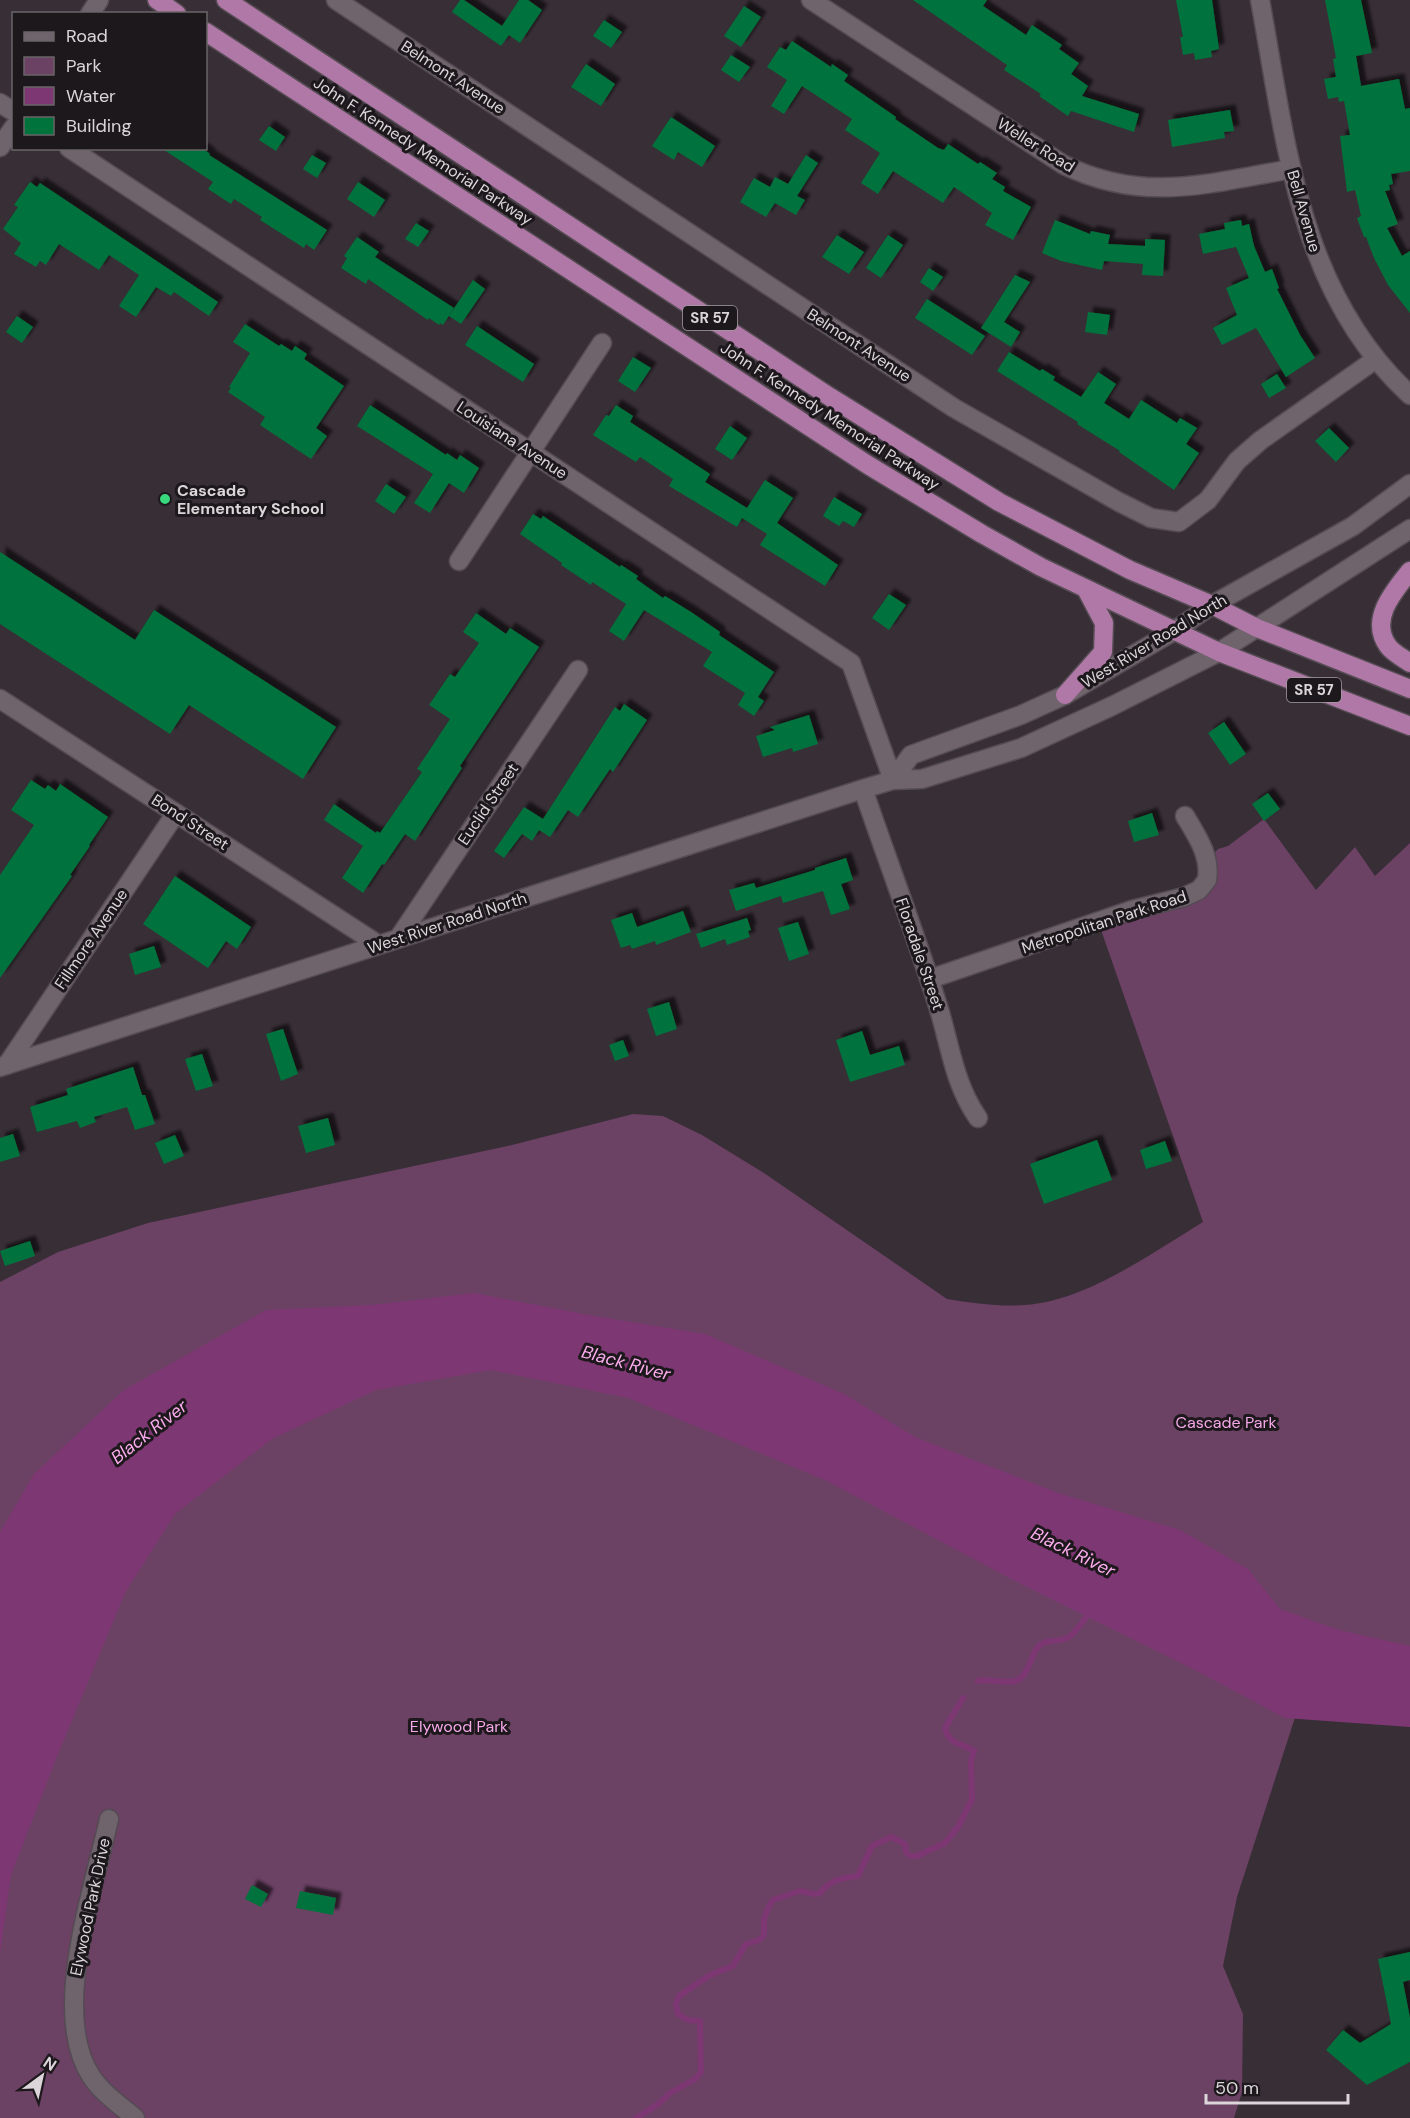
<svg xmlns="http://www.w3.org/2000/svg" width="1410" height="2118" viewBox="0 0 1410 2118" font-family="'DM Sans',sans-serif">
	<defs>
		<filter id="shadow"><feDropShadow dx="5.5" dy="-5.5" stdDeviation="1.5" flood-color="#0009"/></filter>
	</defs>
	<rect width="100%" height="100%" fill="#382e36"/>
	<path fill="#6b4164" d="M1264,819L1316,890L1355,847L1375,876L1410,843V1685L1312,1665L1237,1897L1223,1966L1243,2014L1242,2092L1234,2118H0V1282L58,1252L148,1223L512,1145L633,1114L663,1116L702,1135L764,1173L947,1299C973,1303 999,1307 1025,1305C1086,1301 1152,1253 1203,1222L1101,930L1189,905C1222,888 1209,883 1214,853L1218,849L1228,846Z"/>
	<path fill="#7d3873" d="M474,1293L594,1316L705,1334L844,1394L915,1437L1058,1493L1180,1530L1248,1569L1280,1609L1339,1630L1410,1646V1727L1285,1718L1195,1670L1017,1582L827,1481L628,1398L491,1370L376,1390L272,1439L175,1514L125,1593L58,1754L11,1875L0,1954V1532L34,1474L124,1390L266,1310L372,1305Z"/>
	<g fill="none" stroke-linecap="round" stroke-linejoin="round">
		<path stroke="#7d3873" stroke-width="6" d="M978,1681C990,1678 1003,1684 1015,1681C1029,1677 1030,1656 1038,1647C1046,1638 1059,1643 1069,1637C1077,1631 1084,1619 1090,1612
			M636,2118L657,2105L670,2093L695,2079L701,2072L700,2021L688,2020L678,2014L676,2004L679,1996L710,1975L733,1966L746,1944L759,1940L764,1935V1919L769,1906L773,1900L800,1891L814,1894L820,1893C830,1880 842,1878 858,1876L872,1846L891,1837L905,1844L906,1852L910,1856H917L945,1843L958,1827L972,1799L971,1761L974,1751C963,1743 949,1745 945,1728L963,1698"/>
	</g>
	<path fill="#00723c" filter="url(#shadow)" d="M460,0H464L502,26L519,0H528L542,10L520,43L509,35L501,46L452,12Z
		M913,0H987L983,6L1026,35L1032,25L1062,45L1059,49L1079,63L1071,74L1088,86L1082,96L1139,114L1134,132L1071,111L1068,116L1039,96L1041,94L1004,70L1007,65Z
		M1176,0H1212L1219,49L1211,51L1212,57L1195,60L1194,53L1183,55L1180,37H1183Z
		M1325,0H1361L1372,53L1356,56L1361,86L1399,79L1405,109L1410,108V171L1391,174L1393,184L1389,185L1390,190L1385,191L1398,224L1387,228L1402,256L1410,251V313L1388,285L1374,258L1366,237H1364L1357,218L1361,216L1355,190L1347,192L1340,136L1350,135L1344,101L1339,102L1338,97L1328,99L1324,79L1336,77L1333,59L1336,58Z
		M744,6L761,17L741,47L724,36Z
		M604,20L622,32L611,48L593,36Z
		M792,41L831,67L832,64L848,75L844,81L896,117L895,119L938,148L944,150L948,144L978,164L980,162L997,173L992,179L1005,187L1003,191L1031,207L1013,240L985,225L992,213L954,187L943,203L893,171L878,194L861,183L880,153L845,130L852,119L802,86L784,114L771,106L787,80L767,67L780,47L786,50Z
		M731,55L750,67L739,82L721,70Z
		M586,64L615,84L601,106L571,87Z
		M1230,110L1234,131L1224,132L1225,138L1172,147L1168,120Z
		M671,117L715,146L702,167L678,152L674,160L652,146Z
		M269,126L285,137L276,151L259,140Z
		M161,148H202L210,154L209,155L327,230L314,250L306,244L304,248L260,220L262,217L234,199L231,204L208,189L213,182Z
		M312,155L326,163L317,178L303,169Z
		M806,155L818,163L797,196L805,200L796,215L775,203L766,217L740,202L754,178L770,187L775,177L788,184Z
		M30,182L37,187L40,183L218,302L209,316L174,292L171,296L156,287L136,317L119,306L139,275L109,255L99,270L59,244L46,265L40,261L36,267L14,254L21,243L3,229L18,207L14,205Z
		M358,182L385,200L374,217L347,199Z
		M1055,220L1090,234L1091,231L1110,235L1108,244L1145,246V239L1165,240L1163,276L1142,275L1143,264L1104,261L1102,270L1061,261L1042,253Z
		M1241,220L1242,226L1249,224L1254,246L1265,272L1272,269L1279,288L1277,289L1300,335L1315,358L1286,377L1256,328L1222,345L1213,328L1237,315L1226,288L1249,278L1236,247L1203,254L1199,234L1225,229L1224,223Z
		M416,223L429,231L418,247L405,239Z
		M837,235L864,252L849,274L822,257Z
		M888,235L903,245L881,278L866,268Z
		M357,237L379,252L375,257L454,308L443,325L440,323L439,325L429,318L428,320L368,279L366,284L341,268L347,258L344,256Z
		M929,268L943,277L933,291L920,282Z
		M1015,275L1030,282L1004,322L1020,332L1011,347L981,328Z
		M473,280L485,289L461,324L449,316Z
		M927,299L985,336L972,355L915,318Z
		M1088,312L1110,315L1107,335L1085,332Z
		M17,316L33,327L22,343L6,332Z
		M245,324L279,346L281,344L292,351L295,346L307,354L304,359L344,386L316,428L327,436L311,459L260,425L265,417L228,392L231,388L229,387L250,353L233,342Z
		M477,326L534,364L523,382L465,345Z
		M1009,352L1040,371L1042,369L1055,377L1053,380L1081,397L1098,372L1116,384L1104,403L1129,419L1141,400L1177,423L1180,418L1197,428L1186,444L1199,453L1174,490L1119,452L1120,451L1077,424L1078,422L997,371Z
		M633,357L651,368L635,392L618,381Z
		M1277,374L1286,388L1269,398L1261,384Z
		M370,405L446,455L447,453L457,460L460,455L479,468L464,493L449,483L430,513L414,503L433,474L357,426Z
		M616,405L633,416L630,422L710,474L705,482L747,508L765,480L793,498L777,523L838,565L825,586L760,545L767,534L742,518L737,527L669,486L673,479L640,457L636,462L593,435L606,415L609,416Z
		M730,426L747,438L732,460L715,449Z
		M1329,428L1349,448L1336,462L1315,441Z
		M386,484L406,497L394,514L375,501Z
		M834,497L862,514L854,527L843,521L839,526L823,516Z
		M533,514L541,519L543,516L620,567L621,565L638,576L636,579L663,598L665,596L691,612L720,632L719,635L774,672L758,697L764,701L754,716L738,705L745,693L703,666L712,652L644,610L624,641L609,631L626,604L592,582L591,585L561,565L562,563L520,534Z
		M0,552L135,640L154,610L336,727L303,779L189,705L170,734L0,624Z
		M889,594L906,605L889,630L872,618Z
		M476,613L506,634L510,628L539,647L460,766L462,768L415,841L405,834L384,865L382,864L363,893L342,878L363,846L324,820L334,804L376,833L377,831L380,833L422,772L417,769L450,719L429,705L450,674L455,677L479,643L463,632Z
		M624,704L647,720L613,772L610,769L578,817L568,810L550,837L539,830L532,841L522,834L504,858L494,851L524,807L543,819L615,707L620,711Z
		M809,715L818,744L793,752L792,748L763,757L756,736L775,730L770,727Z
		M1224,722L1246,754L1230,765L1208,733Z
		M31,780L45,789L48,785L56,791L60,784L108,817L89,845L90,846L70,875L72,876L0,978V875L34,825L11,810Z
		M1268,793L1280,809L1264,821L1252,804Z
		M1152,813L1159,835L1134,842L1128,821Z
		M846,858L853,880L841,884L850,909L831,915L823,891L783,903L781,896L736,911L729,890L754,883L756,888L815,870V868Z
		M175,876L251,927L237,949L226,941L208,968L143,924Z
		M683,911L691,932L656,945L655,941L632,949L630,945L621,948L611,920L632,913L637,927Z
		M747,918L751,930L748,931L750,937L727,945L725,939L701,948L696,934Z
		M798,922L809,954L789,961L778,928Z
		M154,946L161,967L135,975L129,954Z
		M669,1002L677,1029L656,1036L647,1009Z
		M283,1029L298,1074L281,1081L266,1034Z
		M862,1031L870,1055L899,1046L905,1065L850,1082L836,1040Z
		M623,1040L629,1056L615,1061L609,1045Z
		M202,1054L213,1086L196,1091L185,1059Z
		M133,1067L142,1095H145L155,1124L135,1130L127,1107L94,1117L96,1122L80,1128L77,1121L37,1132L30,1107L68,1095L66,1089Z
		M328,1118L335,1145L306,1153L298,1126Z
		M13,1134L20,1156L0,1162V1138Z
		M175,1135L184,1156L164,1164L155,1143Z
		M1097,1140L1112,1180L1044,1204L1030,1164Z
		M1165,1141L1172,1161L1146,1169L1140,1150Z
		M30,1241L35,1256L5,1266L0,1251Z
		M252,1885L268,1894L261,1907L245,1899Z
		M300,1891L336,1898L333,1915L296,1908Z
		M1410,1952V1980L1403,1982L1410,2018V2062L1367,2085L1326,2050L1343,2030L1360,2043L1391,2024L1378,1959Z"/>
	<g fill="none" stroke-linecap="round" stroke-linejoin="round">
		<g stroke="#544b53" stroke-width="21">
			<path id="minor" d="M336,0L954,408L1119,502L1151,518L1179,522L1208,500L1237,461L1261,440L1376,359
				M811,0L1064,165C1145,204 1208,183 1292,169
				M1260,0C1286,141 1298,292 1410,395
				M90,14L99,0
				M0,103L14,112
				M0,147L14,127
				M69,148L851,663L893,780
				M459,561L602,343
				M0,699L379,945
				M893,780L911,755L1021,715L1065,695L1174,631L1212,605L1353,526L1410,484
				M863,789C888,862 915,933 938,1006C950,1044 954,1084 978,1118
				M398,939L578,670
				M930,979L1132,910L1184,897L1199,890L1207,880C1211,856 1197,836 1185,816
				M7,1065L176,813
				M0,1067L863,789L893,780L922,779L1021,748L1112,706L1219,652L1410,529
				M109,1819C94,1888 50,2013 91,2076C102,2093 120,2105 135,2118"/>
		</g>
		<g stroke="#544b53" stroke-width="21">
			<path id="highway" d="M157,0L177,14
				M226,0L830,397L999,502L1130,570L1212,605L1257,628L1410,689
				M206,32L868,465L982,534L1041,567L1219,652L1410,726
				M1410,571C1393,592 1369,620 1388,646C1393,653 1403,658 1410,663
				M1065,695L1103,652L1104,623L1086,589"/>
		</g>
		<use href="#minor" stroke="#6f636c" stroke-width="18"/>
		<use href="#highway" stroke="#b078a6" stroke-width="18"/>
	</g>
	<circle fill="#39d87f" stroke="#1c181b" stroke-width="2" cx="165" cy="499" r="6"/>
	<g text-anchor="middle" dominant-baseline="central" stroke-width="6" stroke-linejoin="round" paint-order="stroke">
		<g fill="#1c181b" stroke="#a29ca1" stroke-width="1.5">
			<rect x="683" y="306" width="54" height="24" rx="4.5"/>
			<rect x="1287" y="678" width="54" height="24" rx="4.5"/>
		</g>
		<g font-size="15" font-weight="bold" fill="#dcd5da">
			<text x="710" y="318">SR 57</text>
			<text x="1314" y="690">SR 57</text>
		</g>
		<g font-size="16" fill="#dcd5da" stroke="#1c181b">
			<text transform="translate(453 77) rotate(33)">Belmont Avenue</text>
			<text transform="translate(1036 145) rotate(32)">Weller Road</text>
			<text transform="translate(423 151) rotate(33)">John F. Kennedy Memorial Parkway</text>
			<text transform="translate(1304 211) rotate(74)">Bell Avenue</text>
			<text transform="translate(859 345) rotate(33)">Belmont Avenue</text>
			<text transform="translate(830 416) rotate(33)">John F. Kennedy Memorial Parkway</text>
			<text transform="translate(512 440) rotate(33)">Louisiana Avenue</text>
			<text transform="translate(1154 641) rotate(-31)">West River Road North</text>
			<text transform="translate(488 804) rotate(-56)">Euclid Street</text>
			<text transform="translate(190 822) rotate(33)">Bond Street</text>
			<text transform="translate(1104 922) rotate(-18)">Metropolitan Park Road</text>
			<text transform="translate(447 923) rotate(-18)">West River Road North</text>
			<text transform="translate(91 939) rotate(-56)">Fillmore Avenue</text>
			<text transform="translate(920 954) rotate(71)">Floradale Street</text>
			<text transform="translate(90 1907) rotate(-78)">Elywood Park Drive</text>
		</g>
		<g font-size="16" font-weight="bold" fill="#dcd5da" stroke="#1c181b" text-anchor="start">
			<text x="177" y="490">Cascade<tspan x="177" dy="18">Elementary School</tspan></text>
		</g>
		<g font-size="16" fill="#f6a8e9" stroke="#1c181b">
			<text x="1226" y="1422">Cascade Park</text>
			<text x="459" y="1726">Elywood Park</text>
		</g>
		<g font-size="18" font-style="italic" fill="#fbaced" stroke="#1c181b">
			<text transform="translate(626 1363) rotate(15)">Black River</text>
			<text transform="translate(149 1432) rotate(-38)">Black River</text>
			<text transform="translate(1073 1552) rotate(26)">Black River</text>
		</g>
	</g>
	<rect x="12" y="12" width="195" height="138" fill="#1c181b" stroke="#696467" stroke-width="1.5"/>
	<rect x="24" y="32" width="30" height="9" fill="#6f636c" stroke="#696467" stroke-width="1.5"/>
	<text x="66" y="42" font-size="18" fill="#dcd5da">Road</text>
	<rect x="24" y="57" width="30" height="18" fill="#6b4164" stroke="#696467" stroke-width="1.5"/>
	<text x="66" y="72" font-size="18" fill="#dcd5da">Park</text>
	<rect x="24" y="87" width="30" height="18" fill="#7d3873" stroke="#696467" stroke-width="1.5"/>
	<text x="66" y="102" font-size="18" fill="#dcd5da">Water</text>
	<rect x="24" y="117" width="30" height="18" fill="#00723c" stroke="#696467" stroke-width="1.5"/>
	<text x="66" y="132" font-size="18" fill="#dcd5da">Building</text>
	<g transform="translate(42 2076) rotate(33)" stroke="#1c181b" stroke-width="4.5" paint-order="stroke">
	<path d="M0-4.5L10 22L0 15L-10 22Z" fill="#dcd5da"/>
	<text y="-9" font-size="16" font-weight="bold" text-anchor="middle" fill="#dcd5da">N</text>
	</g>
	<path d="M1206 2094v9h142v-9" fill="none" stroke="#dcd5da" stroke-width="3"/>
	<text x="1215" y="2094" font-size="18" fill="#dcd5da" stroke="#1c181b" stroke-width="4.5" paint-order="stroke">50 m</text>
</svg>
